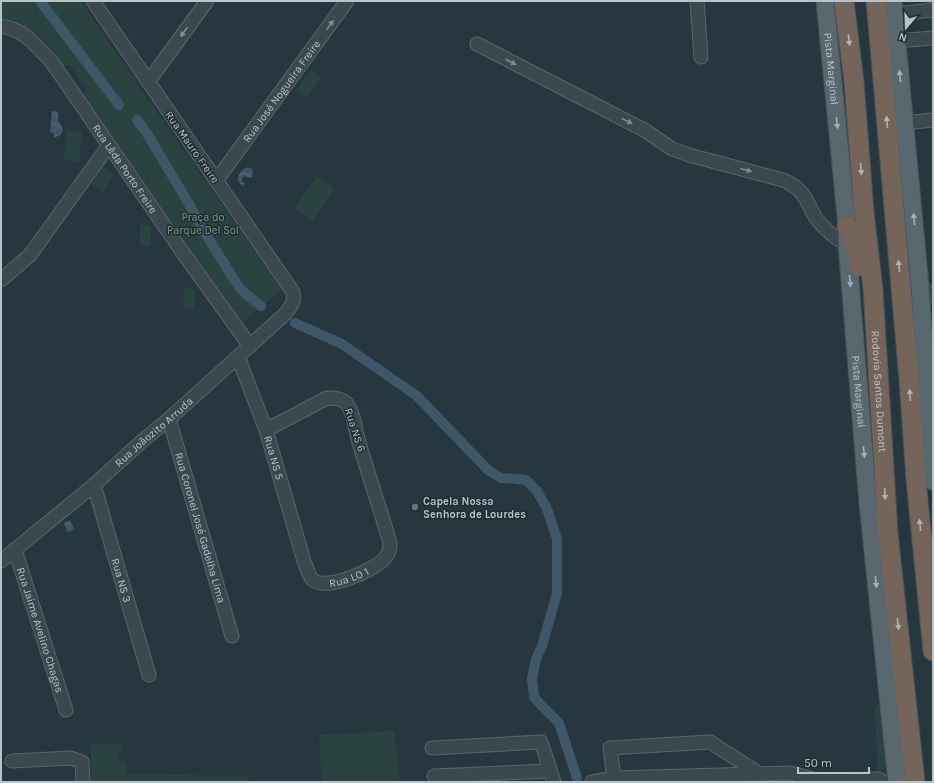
<svg xmlns="http://www.w3.org/2000/svg" width="934" height="783" viewBox="0 0 934 783" font-family="Karla,sans-serif">
	<defs>
		<pattern id="water-waves" width="16" height="10" patternUnits="userSpaceOnUse"><rect width="16" height="10" fill="#3e5867"/><path d="M0 5q4-4 8 0t8 0" fill="none" stroke="#586e7b"/></pattern>
	</defs>
	<rect width="100%" height="100%" fill="#273740"/>
	<path fill="#2a4340" d="M1,1H81L148,99L282,290L242,323L179,235L83,97L86,89L71,66H63C58,59 54,52 49,45C37,30 18,25 1,20Z
		M311,69L322,77L307,98L296,90Z
		M67,130L82,132L79,162L64,160Z
		M103,167L114,174L103,192L91,185Z
		M317,176L335,189L312,221L294,208Z
		M140,225H151V246L140,245Z
		M184,287L195,288L194,309L183,308Z
		M875,706H884L890,762L882,770L878,771L877,761Z
		M394,731L400,782H322L319,735Z
		M123,743L117,761L126,764V774L248,776L249,782H91V745Z"/>
	<path fill="url(#water-waves)" d="M52,111L58,112V120L63,129C62,135 59,137 54,137V133L50,132Z
		M248,167L252,169L253,173L252,177L248,178L245,176L242,178V181L244,183V186C233,182 239,170 248,167Z
		M70,520L74,529L69,532L67,531L64,523Z"/>
	<g fill="none" stroke-linecap="round" stroke-linejoin="round">
		<path stroke="#3e5867" stroke-width="10" d="M40,1L119,105
			M137,120L148,135L189,204L202,228L233,278L240,288L248,296L261,306
			M295,323L342,344L417,396L488,470L501,478L517,479L526,480L537,491L547,509L557,539V593L542,646L536,659L532,679L534,697L541,705L559,723L577,778"/>
		<g stroke="#59666d" stroke-width="15">
			<g id="minor">
				<path d="M697,1L701,57"/>
				<path d="M895,14L933,10"/>
				<path id="s1" d="M1,26C25,30 35,45 51,61L183,253L250,346"/>
				<path d="M897,41L933,38"/>
				<path d="M477,44L646,131L672,149L689,155L783,180C806,190 804,199 816,218C819,223 831,234 836,238C839,240 843,242 847,244"/>
				<path d="M148,82L207,1"/>
				<path d="M905,123L933,120"/>
				<path id="s2" d="M216,181L347,1"/>
				<path d="M1,280L30,255L109,145"/>
				<path d="M920,286L933,297"/>
				<path id="s3" d="M238,357L266,430L304,561C307,567 308,576 313,580C327,591 373,571 384,559C389,554 390,550 390,543C380,508 368,474 358,439C355,428 354,413 347,404C342,398 334,398 327,398L266,430"/>
				<path id="s4" d="M169,419L232,636"/>
				<path id="s5" d="M94,485L149,675"/>
				<path id="s6" d="M15,550L66,710"/>
				<path id="s7" d="M1,561L94,485L141,442L169,419L285,314C291,306 295,303 293,292L93,1"/>
				<path d="M432,748L541,742L554,782"/>
				<path d="M12,761L71,758L82,762L83,782"/>
				<path d="M434,776L550,771"/>
				<path d="M614,778L610,748L710,742L760,774"/>
				<path d="M592,782L614,778L791,773L816,780L879,779L883,782"/>
			</g>
		</g>
		<g stroke="#48545c" stroke-width="19">
			<g id="major">
				<path id="s8" d="M825,1L847,226V244L868,503L897,782"/>
				<path d="M893,1L920,286L929,429L933,481"/>
			</g>
		</g>
		<g stroke="#46535a" stroke-width="21">
			<g id="highway">
				<path id="s9" d="M844,1L854,82L864,212L873,289L888,533L915,782"/>
				<path d="M876,1L909,380L916,480L933,651"/>
				<path d="M847,226L855,245L860,266"/>
			</g>
		</g>
		<use href="#minor" stroke="#3b4850" stroke-width="13"/>
		<use href="#major" stroke="#59676f" stroke-width="17"/>
		<use href="#highway" stroke="#756459" stroke-width="19"/>
	</g>
	<defs><path id="oneway-solid" d="M-6-.8H1V-3.2L6.5 0L1 3.2V.8H-6Z"/></defs>
	<g fill="#808c93">
		<use href="#oneway-solid" transform="translate(330 25) rotate(-54)"/>
		<use href="#oneway-solid" transform="translate(184 32) rotate(126)"/>
		<use href="#oneway-solid" transform="translate(511 62) rotate(27)"/>
		<use href="#oneway-solid" transform="translate(627 121) rotate(27)"/>
		<use href="#oneway-solid" transform="translate(746 170) rotate(15)"/>
	</g>
	<g fill="#aeb5b9">
		<use href="#oneway-solid" transform="translate(849 40) rotate(83)"/>
		<use href="#oneway-solid" transform="translate(887 122) rotate(-95)"/>
		<use href="#oneway-solid" transform="translate(861 169) rotate(86)"/>
		<use href="#oneway-solid" transform="translate(899 266) rotate(-95)"/>
		<use href="#oneway-solid" transform="translate(910 395) rotate(-94)"/>
		<use href="#oneway-solid" transform="translate(885 494) rotate(87)"/>
		<use href="#oneway-solid" transform="translate(920 525) rotate(-96)"/>
		<use href="#oneway-solid" transform="translate(898 624) rotate(83)"/>
	</g>
	<g fill="#a5b1b8">
		<use href="#oneway-solid" transform="translate(900 76) rotate(-95)"/>
		<use href="#oneway-solid" transform="translate(837 123) rotate(84)"/>
		<use href="#oneway-solid" transform="translate(914 219) rotate(-95)"/>
		<use href="#oneway-solid" transform="translate(850 281) rotate(85)"/>
		<use href="#oneway-solid" transform="translate(864 452) rotate(85)"/>
		<use href="#oneway-solid" transform="translate(876 582) rotate(84)"/>
	</g>
	<circle fill="#6b7280" stroke="#202d35" stroke-width="1.5" cx="415" cy="507" r="4"/>
	<g text-anchor="middle" dominant-baseline="central" stroke-width="3" stroke-linejoin="round" paint-order="stroke">
		<g font-size="11" fill="#b8c3ca" stroke="#202d35">
			<text stroke="none"><textPath href="#s8" startOffset="68">Pista Marginal</textPath></text>
			<text stroke="none"><textPath href="#s2" startOffset="111">Rua José Nogueira Freire</textPath></text>
			<text transform="translate(192 147) rotate(55)">Rua Mauro Freire</text>
			<text stroke="none"><textPath href="#s1" startOffset="193">Rua Lêda Porto Freire</textPath></text>
			<text stroke="none"><textPath href="#s8" startOffset="392">Pista Marginal</textPath></text>
			<text stroke="none"><textPath href="#s9" startOffset="392">Rodovia Santos Dumont</textPath></text>
			<text transform="translate(355 430) rotate(72)">Rua NS 6</text>
			<text stroke="none"><textPath href="#s7" startOffset="200">Rua Joãozito Arruda</textPath></text>
			<text stroke="none"><textPath href="#s3" startOffset="107">Rua NS 5</textPath></text>
			<text stroke="none"><textPath href="#s4" startOffset="113">Rua Coronel José Gadelha Lima</textPath></text>
			<text stroke="none"><textPath href="#s3" startOffset="273">Rua LO 1</textPath></text>
			<text stroke="none"><textPath href="#s5" startOffset="99">Rua NS 3</textPath></text>
			<text stroke="none"><textPath href="#s6" startOffset="84">Rua Jaime Avelino Chagas</textPath></text>
		</g>
		<g font-size="11" fill="#779e79" stroke="#202d35">
			<text x="203" y="217">Praça do<tspan x="203" dy="13">Parque Del Sol</tspan></text>
		</g>
		<g font-size="11" font-weight="bold" fill="#b8c3ca" stroke="#202d35" text-anchor="start">
			<text x="423" y="501">Capela Nossa<tspan x="423" dy="13">Senhora de Lourdes</tspan></text>
		</g>
	</g>
	<rect width="934" height="783" fill="none" stroke="#b8c3ca" stroke-width="4"/>
	<g transform="translate(906 28) rotate(199)" stroke="#202d35" stroke-width="3" paint-order="stroke">
	<path d="M0-3L7 15L0 10L-7 15Z" fill="#b8c3ca"/>
	<text y="-6" font-size="11" font-weight="bold" text-anchor="middle" fill="#b8c3ca">N</text>
	</g>
	<path d="M798 767v6h71v-6" fill="none" stroke="#b8c3ca" stroke-width="2"/>
	<text x="804" y="767" font-size="12" fill="#b8c3ca" stroke="#202d35" stroke-width="3" paint-order="stroke">50 m</text>
</svg>
